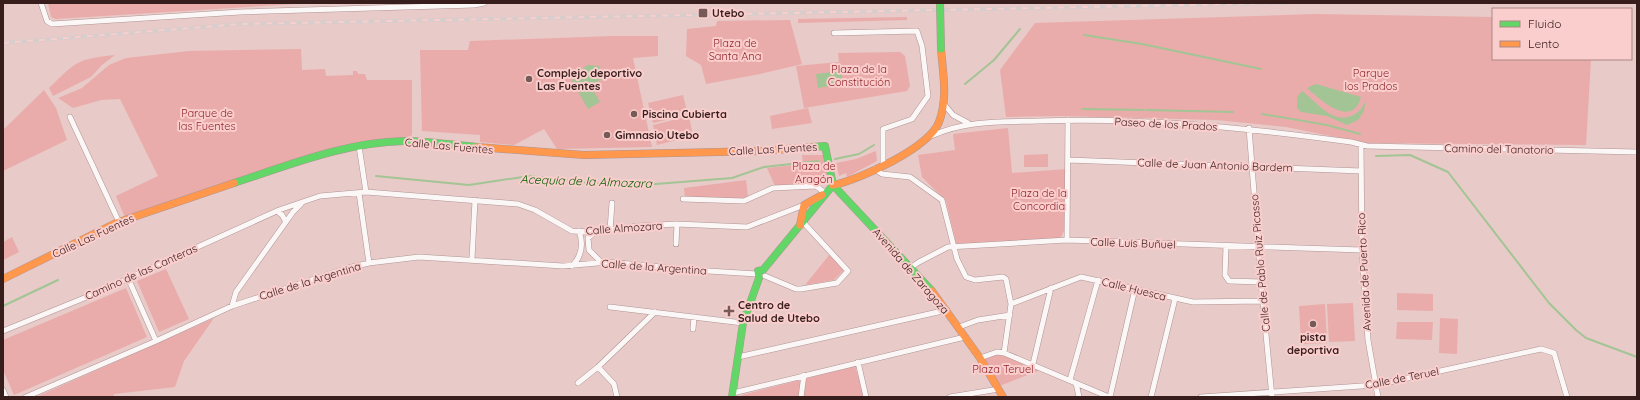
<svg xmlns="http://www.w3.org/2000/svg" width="1640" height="400" viewBox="0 0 1640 400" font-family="Quicksand,sans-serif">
	<rect width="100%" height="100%" fill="#e8cac8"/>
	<path fill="#e9acaa" d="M48,3H312L55,19L51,17Z
		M1315,14L1493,17V59H1591L1586,145L1365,143L1286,127L1216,120L1061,116L1006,117L1000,70L1035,23Z
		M907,17V20L798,23V19Z
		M790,20L802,64L760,74L706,84L701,65L686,56L687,29L716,26L717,21Z
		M612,36H658V56L633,58L652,147L557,149L544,129L514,145L480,142V135L422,131L420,50H468L470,41Z
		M301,49L302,70L325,69L326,76L353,75V71H357L358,74H365L367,80H412V135L405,141L353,147L126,220L116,196L158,176L120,99L101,100L73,108L58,98L82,88L109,65L126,58L189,51Z
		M900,52L905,56L910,86L907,91L804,108L796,66L839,62L838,53Z
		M115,55L102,65L91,77L53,96L49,88C76,62 76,59 115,55Z
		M44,90L56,108L67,140L3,171V130Z
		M683,95L688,115L653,123L648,103Z
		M808,108L812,123L772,129L770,116Z
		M689,116L693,136L657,145L653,125Z
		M1008,128L1012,173L1067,169L1066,227L1061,237L1058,238L959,245L956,243L946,201L922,177L918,155L955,150L953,134Z
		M876,151L877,161L847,177L846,173L839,176L836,163L856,159Z
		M1048,154V167H1024V155Z
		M802,155H823L827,176L824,183L775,186L767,168L803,164Z
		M746,180L748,197L743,199L685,198L684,188Z
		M12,237L19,252L3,260V242Z
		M830,254L845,269L834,280L805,285Z
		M166,269L189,319L159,332L137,281Z
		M126,288L147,337L14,395L3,370V340Z
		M1397,293L1433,294V311L1397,310Z
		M1353,303L1355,341L1329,342L1327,304Z
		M1325,304L1327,343L1301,344L1299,306Z
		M214,318L184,361L175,387L114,394V397H36Z
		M1440,318L1458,319L1457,354L1439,353Z
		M1397,322H1433L1432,340L1396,339Z
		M997,352L1043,369L997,387L980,358Z
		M855,366L864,396L742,397V395Z"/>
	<path fill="#a3c494" d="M588,65L599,66L603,75L602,79L591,86L600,102L588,109L572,81L577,72Z
		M840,71L843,80L842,84L818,88L816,74Z
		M1316,84L1361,97C1352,130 1320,99 1307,88Z
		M1302,91C1316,101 1333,126 1353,115C1360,112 1364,106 1366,99L1364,111L1358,120L1347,125L1327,116L1301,112L1297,108V97Z"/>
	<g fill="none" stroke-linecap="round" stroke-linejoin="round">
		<path stroke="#a3c494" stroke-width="2" d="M1084,35L1142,44L1261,69
			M965,84L994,60L1020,29
			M1082,109L1144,110
			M1147,110L1233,112
			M1262,114L1327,125L1360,134
			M1376,156L1410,155L1448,172L1549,303L1576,330L1586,338L1637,357
			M835,159L859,154L874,145
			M376,176L469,185L529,176L588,183L643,185L732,178L764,167L818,161
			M3,306L58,280"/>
		<g stroke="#ae9594" stroke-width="6">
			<path id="street" d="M41,3L47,21L52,24L240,12L474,5L484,3
				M834,33L917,31L922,46L928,96L912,119L883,129V165
				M943,103L953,115L968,123
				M70,117L119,222
				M1249,128L1261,282L1272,397
				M931,136C966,120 1001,122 1038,121C1143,117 1248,128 1351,142L1367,146L1637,152
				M359,146L366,192
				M1361,146L1362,250L1368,340L1378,397
				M1068,160L1361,171
				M875,169L882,174L910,177L942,200L957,259L966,277L975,280L1003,277L1006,279L1011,304L1004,353
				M359,193L369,263
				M683,199L744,201L773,188L816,186L825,193
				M277,211L282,215L286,222
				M610,230L612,203
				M595,232L588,238L589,250L600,261
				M1067,240L1068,120
				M676,244L677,224
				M1226,247L1225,275L1229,281L1261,282
				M472,259L475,200
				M572,266C582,256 584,245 579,231
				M910,268L919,262L948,247L1067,240L1362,250
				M765,276L796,289H801L837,283L848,271L803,222
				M128,278L156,341
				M1011,304L1081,277L1193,302L1262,301
				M232,306L236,292L293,212L301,204
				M610,307L743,323
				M959,327L978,320L1010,315
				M693,329L694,317
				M3,331L94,294L279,210L320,196L366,192L518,204L535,210L572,231L591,232L639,226L677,224L747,227L804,205
				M738,357L947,310
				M980,358L997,352L1004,353L1109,397
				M858,362L866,397
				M1033,364L1051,288
				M598,367L614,384L617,397
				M1070,380L1098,280
				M578,383L598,367L655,312
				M1076,383L1079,397
				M3,390L6,397
				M733,393L965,337
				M26,397L156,341L232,306L348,268L369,263L419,257L563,266L609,262L692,270L757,274
				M801,397L804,375
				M950,397L999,389
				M1110,397L1135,289
				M1151,397L1175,299
				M1201,397L1376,385L1541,349L1554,353L1567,397"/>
		</g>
		<g stroke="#ae9594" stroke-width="8">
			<path id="fast" d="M812,147L825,146L833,185L932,291
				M234,183C289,165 346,142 404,141C428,141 454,145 477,147
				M759,278L758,271L763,270L833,185
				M732,397L743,323L759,278"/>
		</g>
		<g stroke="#ae9594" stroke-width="8">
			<path id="slow" d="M477,147L584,155L763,151L812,147
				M833,185C859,180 929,148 939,122C948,99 943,73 941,49
				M800,225L804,205L822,195
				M3,279L116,223L234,183
				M932,291L980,358L1003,397"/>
		</g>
		<use href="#street" stroke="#fcf7f7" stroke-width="5"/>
		<use href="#fast" stroke="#63d668" stroke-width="7"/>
		<use href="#slow" stroke="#ff974d" stroke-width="7"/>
		<g stroke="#d6cdcc" stroke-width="3.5">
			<path id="rail" d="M3,43L241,24L1286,3"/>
		</g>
		<use href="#rail" stroke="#facecc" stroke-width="2" stroke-dasharray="6" stroke-linecap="butt"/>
		<g stroke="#ae9594" stroke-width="8" stroke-linecap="butt">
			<path id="fast-bridge" d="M940,3L941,49"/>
		</g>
		<use href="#fast-bridge" stroke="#63d668" stroke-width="7"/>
	</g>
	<g fill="#755a58" stroke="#facecc" stroke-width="1.5">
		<rect x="698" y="8" width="10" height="10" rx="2"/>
		<circle cx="529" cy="79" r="4"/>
		<circle cx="634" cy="114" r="4"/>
		<circle cx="607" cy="135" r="4"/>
		<path d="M727 305h4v4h4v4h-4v4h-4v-4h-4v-4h4z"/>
		<circle cx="1313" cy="324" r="4"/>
	</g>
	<g text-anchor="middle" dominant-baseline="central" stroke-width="4" stroke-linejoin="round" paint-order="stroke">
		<g font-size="11" font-weight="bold" fill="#371d1c" stroke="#facecc" text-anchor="start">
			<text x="712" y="13">Utebo</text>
			<text x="537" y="73">Complejo deportivo<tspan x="537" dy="13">Las Fuentes</tspan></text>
			<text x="642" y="114">Piscina Cubierta</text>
			<text x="615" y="135">Gimnasio Utebo</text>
			<text x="738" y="305">Centro de<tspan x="738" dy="13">Salud de Utebo</tspan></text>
			<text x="1313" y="337" text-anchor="middle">pista<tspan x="1313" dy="13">deportiva</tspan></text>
		</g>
		<g font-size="11" fill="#91272d" stroke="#facecc">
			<text x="735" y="43">Plaza de<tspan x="735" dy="13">Santa Ana</tspan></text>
			<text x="859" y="69">Plaza de la<tspan x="859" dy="13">Constitución</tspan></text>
			<text x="1371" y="73">Parque<tspan x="1371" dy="13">los Prados</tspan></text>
			<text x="207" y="113">Parque de<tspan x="207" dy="13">las Fuentes</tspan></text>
			<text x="814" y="166">Plaza de<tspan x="814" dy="13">Aragón</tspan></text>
			<text x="1039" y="193">Plaza de la<tspan x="1039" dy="13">Concordia</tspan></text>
			<text x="1003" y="369">Plaza Teruel</text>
		</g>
		<g font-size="11" fill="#371d1c" stroke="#facecc">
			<text transform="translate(1166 124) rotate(3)">Paseo de los Prados</text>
			<text transform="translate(449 146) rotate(5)">Calle Las Fuentes</text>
			<text transform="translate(773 149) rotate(-3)">Calle Las Fuentes</text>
			<text transform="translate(1499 149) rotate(1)">Camino del Tanatorio</text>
			<text transform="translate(1215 165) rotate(2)">Calle de Juan Antonio Bardem</text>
			<text transform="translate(624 228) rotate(-4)">Calle Almozara</text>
			<text transform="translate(93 236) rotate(-25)">Calle Las Fuentes</text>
			<text transform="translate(1133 243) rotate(2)">Calle Luis Buñuel</text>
			<text transform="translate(1260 263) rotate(-95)">Calle de Pablo Ruiz Picasso</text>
			<text transform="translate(654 267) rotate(4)">Calle de la Argentina</text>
			<text transform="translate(911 271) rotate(49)">Avenida de Zaragoza</text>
			<text transform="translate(141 272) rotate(-24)">Camino de las Canteras</text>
			<text transform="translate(1364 272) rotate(-93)">Avenida de Puerto Rico</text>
			<text transform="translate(310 281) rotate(-17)">Calle de la Argentina</text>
			<text transform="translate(1134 289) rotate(14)">Calle Huesca</text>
			<text transform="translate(1402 378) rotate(-11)">Calle de Teruel</text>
		</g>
		<g font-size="12" font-style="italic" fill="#096002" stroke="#facecc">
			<text transform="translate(586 181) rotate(2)">Acequia de la Almozara</text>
		</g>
	</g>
	<rect width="1640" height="400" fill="none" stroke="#371d1c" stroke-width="8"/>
	<rect x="1492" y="8" width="140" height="52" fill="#facecc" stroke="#ac8786"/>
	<rect x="1500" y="21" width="20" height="6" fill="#63d668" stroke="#ac8786"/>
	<text x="1528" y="28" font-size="12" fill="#371d1c">Fluido</text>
	<rect x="1500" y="41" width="20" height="6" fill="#ff974d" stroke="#ac8786"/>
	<text x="1528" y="48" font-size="12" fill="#371d1c">Lento</text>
</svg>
